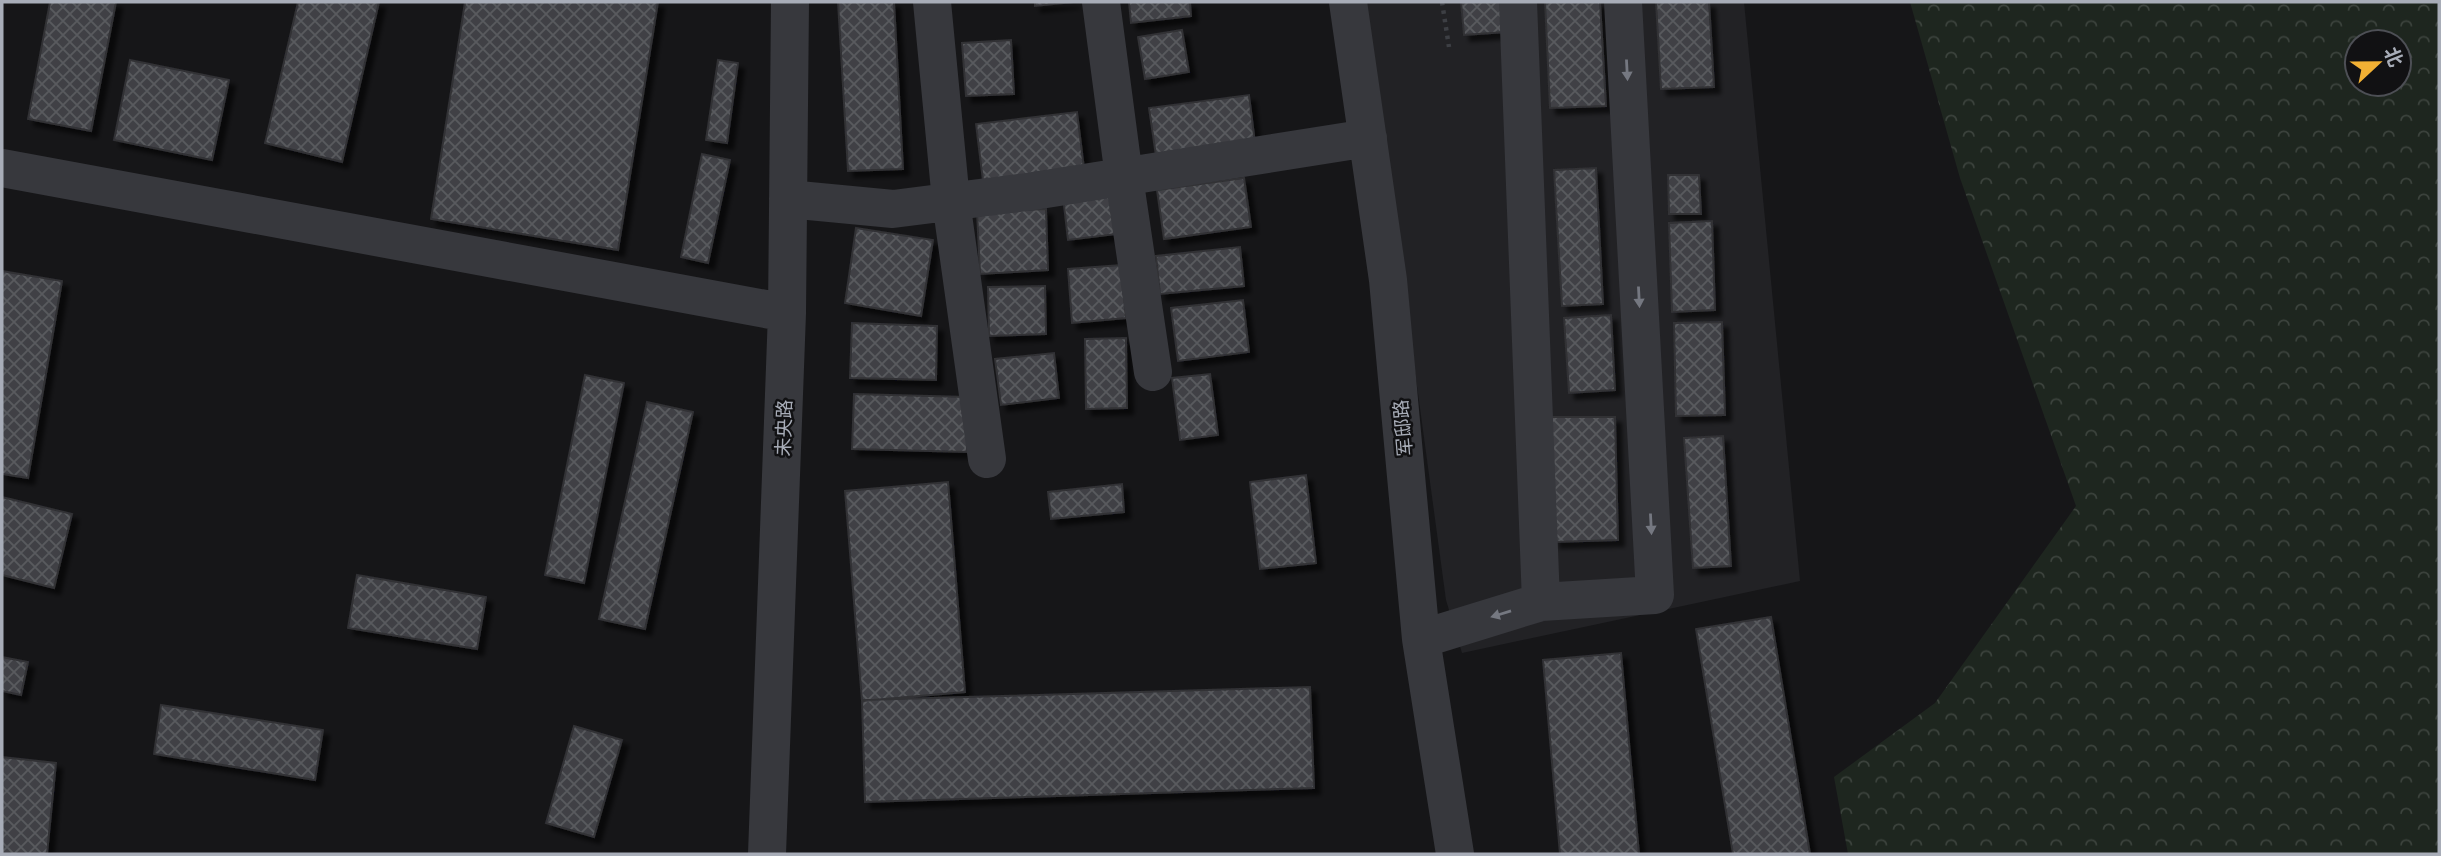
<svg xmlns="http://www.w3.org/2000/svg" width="2441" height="856" viewBox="0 0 2441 856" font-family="Lato,'Noto Sans SC',sans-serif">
	<defs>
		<pattern id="forest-crowns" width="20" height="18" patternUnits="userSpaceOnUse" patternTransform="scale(1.75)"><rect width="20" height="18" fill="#1e261f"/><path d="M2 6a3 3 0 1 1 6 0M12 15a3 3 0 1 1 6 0" fill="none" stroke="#3c433d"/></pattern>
		<pattern id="building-cross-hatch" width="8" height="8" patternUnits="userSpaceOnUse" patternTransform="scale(1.75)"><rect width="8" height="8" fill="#404145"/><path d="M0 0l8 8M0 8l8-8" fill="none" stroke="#595a5e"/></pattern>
		<filter id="shadow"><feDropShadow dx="6" dy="6" stdDeviation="2" flood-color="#0009"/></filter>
	</defs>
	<rect width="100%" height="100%" fill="#161618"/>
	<path fill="#222225" d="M1365,2H1744L1800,581L1462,653L1446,600Z"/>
	<path fill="url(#forest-crowns)" fill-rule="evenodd" d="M1910,2H2439V854H1848L1834,777L1935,703L2076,506L1960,178ZM2357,42H2399V84H2357Z"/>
	<path fill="url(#building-cross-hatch)" stroke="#303034" stroke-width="2" filter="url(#shadow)" d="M50,2H116L91,131L28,119Z
		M298,2H379L342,162L265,143Z
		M465,2H658L618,250L431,219Z
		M838,2H894L903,169L848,171Z
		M1035,2H1074L1035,6Z
		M1129,2H1190L1191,16L1131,23Z
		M1461,2H1503L1506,32L1464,35Z
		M1545,2H1600L1606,106L1550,108Z
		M1656,2H1709L1714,87L1661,89Z
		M1182,30L1189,72L1145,79L1138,37Z
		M1011,40L1014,94L966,96L962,43Z
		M130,60L229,80L212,160L114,140Z
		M718,60L738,63L727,143L706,140Z
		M1249,95L1255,143L1156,156L1149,108Z
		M1077,112L1084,169L983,181L976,124Z
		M702,154L730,160L708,263L681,257Z
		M1596,168L1603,304L1562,306L1554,170Z
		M1668,175H1699L1701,214H1669Z
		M1244,178L1251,227L1164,239L1157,190Z
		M1113,192L1117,234L1068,240L1063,197Z
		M1046,209L1048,270L980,274L977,212Z
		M1712,221L1715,310L1672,312L1669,223Z
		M856,228L933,240L921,316L845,303Z
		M1240,247L1244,286L1160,294L1156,256Z
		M1121,265L1126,318L1072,323L1068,269Z
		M2,271L62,281L28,478L2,474Z
		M1045,286L1046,334L989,336L988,287Z
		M1243,300L1249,352L1178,361L1171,308Z
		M1611,315L1615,390L1569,393L1564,318Z
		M1722,322L1725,415L1676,416L1674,323Z
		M852,323L937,326L936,380L850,378Z
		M1126,338L1127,408L1086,409L1085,339Z
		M1054,353L1059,398L1001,405L995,359Z
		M1210,374L1218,435L1180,440L1172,378Z
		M585,375L624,383L584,583L545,575Z
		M854,394L968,397L967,452L852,449Z
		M647,402L693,412L645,629L599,619Z
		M1551,417H1615L1618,540L1554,542Z
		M1723,436L1731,566L1693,568L1684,438Z
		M1306,475L1316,563L1260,569L1250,482Z
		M948,482L965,692L862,701L845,491Z
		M1122,484L1124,512L1051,519L1048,492Z
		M2,497L72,514L54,588L2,575Z
		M357,575L486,597L477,649L348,628Z
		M1771,617L1810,854H1733L1696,629Z
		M1621,653L1639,854H1560L1543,660Z
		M2,657L28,662L21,695L2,691Z
		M1310,687L1314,788L865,802L862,700Z
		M161,705L323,730L315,780L154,754Z
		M574,726L622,740L594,837L546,823Z
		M2,757L56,763L47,854H2Z"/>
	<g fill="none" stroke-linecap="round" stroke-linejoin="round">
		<path stroke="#3d3f44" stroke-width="4.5" stroke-dasharray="3.5 5" stroke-linecap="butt" d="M1442,2L1449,47"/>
		<path stroke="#37383d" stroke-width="38" d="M932,2L951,201L987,459
			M1101,2L1124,177L1153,372
			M1348,2L1388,280L1421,639L1455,854
			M1518,2L1541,602
			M2,168L787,313
			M788,199L893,209L1027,192L1368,138
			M1421,639L1541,602L1655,595L1623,2
			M767,854L787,313L790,2"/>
	</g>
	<defs><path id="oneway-solid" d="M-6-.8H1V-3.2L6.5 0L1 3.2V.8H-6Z" transform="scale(1.75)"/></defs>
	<g fill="#757881">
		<use href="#oneway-solid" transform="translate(1627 70) rotate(87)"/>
		<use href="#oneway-solid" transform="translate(1639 297) rotate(87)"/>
		<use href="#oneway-solid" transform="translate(1651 524) rotate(87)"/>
		<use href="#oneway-solid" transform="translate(1501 614) rotate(163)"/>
	</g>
	<g text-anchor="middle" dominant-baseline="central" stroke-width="5" stroke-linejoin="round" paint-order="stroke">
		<g font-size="19" fill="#a8adb8" stroke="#111113">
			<text transform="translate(783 428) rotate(-88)">未央路</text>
			<text transform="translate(1402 428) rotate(-95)">军邸路</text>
		</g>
	</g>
	<rect width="2441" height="856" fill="none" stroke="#a8adb8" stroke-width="7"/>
	<g transform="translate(2378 63) rotate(68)"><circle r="33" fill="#111113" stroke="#4d4f55" stroke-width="2"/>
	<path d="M0-5L12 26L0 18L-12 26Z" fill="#f2b134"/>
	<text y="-10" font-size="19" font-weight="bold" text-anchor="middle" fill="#a8adb8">北</text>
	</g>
</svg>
